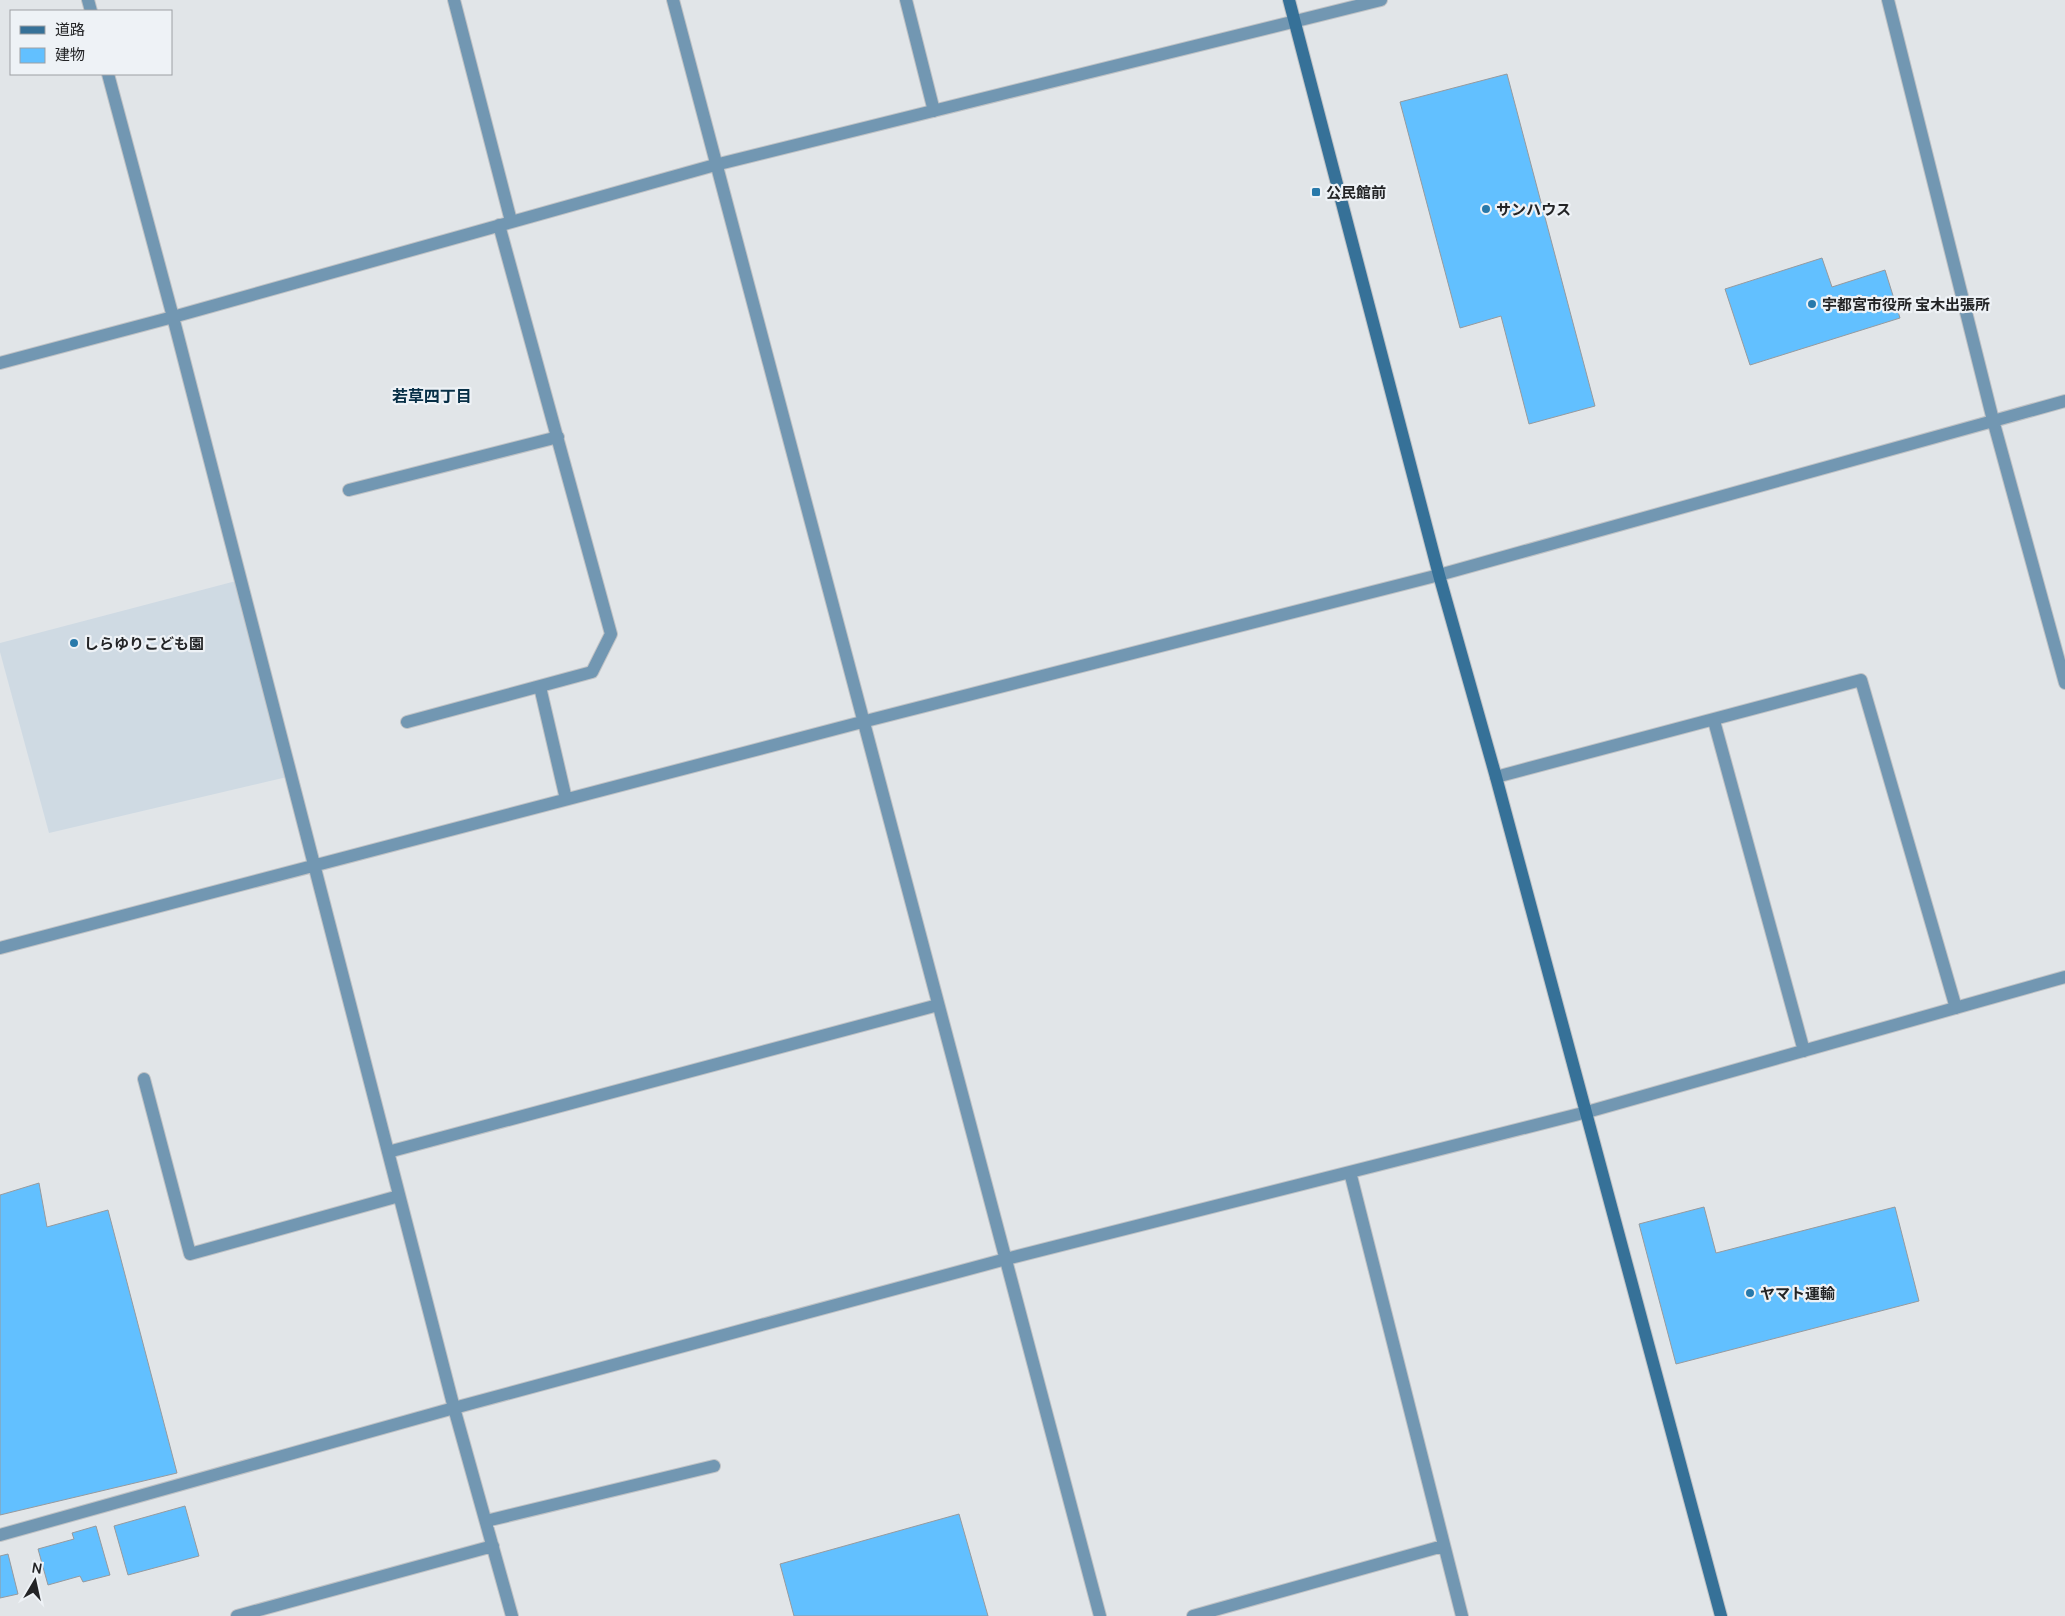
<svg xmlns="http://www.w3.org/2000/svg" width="2065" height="1616" viewBox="0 0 2065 1616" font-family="Manrope,'Noto Sans JP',sans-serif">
	<rect width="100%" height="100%" fill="#e1e5e8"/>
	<path fill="#cfdae3" d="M236,581L287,777L49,833L0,652V643Z"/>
	<path fill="#62c0ff" stroke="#969a9e" d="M1507,74L1595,406L1529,424L1501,316L1460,328L1400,102Z
		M1822,258L1832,287L1885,270L1900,318L1750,365L1725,289Z
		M39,1183L47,1227L108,1210L177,1473L0,1515V1195Z
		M1704,1207L1716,1253L1895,1207L1919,1301L1676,1364L1639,1224Z
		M185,1506L199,1556L128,1575L114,1526Z
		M959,1514L988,1616H794L780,1564Z
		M96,1526L110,1575L83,1582L80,1576L48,1585L38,1549L74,1539L72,1533Z
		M8,1554L18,1594L0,1598V1556Z"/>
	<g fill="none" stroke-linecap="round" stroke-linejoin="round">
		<g stroke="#bfc2c5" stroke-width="14">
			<path id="street" d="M88,0L91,11
				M454,0L511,221
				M673,0L1100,1616
				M906,0L934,111
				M1888,0L1993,420L2065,683
				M108,74L173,317L454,1408L512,1616
				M0,363L173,317L715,165L1381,0
				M349,490L558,437
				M540,687L566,799
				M1714,721L1804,1051
				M407,722L592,672L611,634L499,225
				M1496,777L1861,680L1956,1008
				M0,948L862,722L1439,575L2065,401
				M144,1079L190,1254L399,1196
				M388,1152L938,1005
				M1350,1172L1462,1616
				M486,1521L714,1466
				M0,1535L454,1408L1006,1259L1587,1112L2065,977
				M237,1616L493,1546
				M1193,1616L1443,1546"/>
		</g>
		<g stroke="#bfc2c5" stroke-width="14">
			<path id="secondary" d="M1289,0L1439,575L1496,777L1721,1616"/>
		</g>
		<use href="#street" stroke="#7297b2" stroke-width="12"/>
		<use href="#secondary" stroke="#367198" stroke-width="12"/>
	</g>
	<g fill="#2879aa" stroke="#eef2f6" stroke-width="2">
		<rect x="1311" y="187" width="10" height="10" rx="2.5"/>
		<circle cx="1486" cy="209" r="5"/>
		<circle cx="1812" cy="304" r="5"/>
		<circle cx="74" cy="643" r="5"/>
		<circle cx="1750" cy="1293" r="5"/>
	</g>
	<g text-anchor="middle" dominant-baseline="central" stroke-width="4.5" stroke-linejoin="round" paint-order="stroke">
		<g font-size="15" font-weight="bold" fill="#232426" stroke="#eef2f6" text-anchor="start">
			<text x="1326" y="192">公民館前</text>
			<text x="1496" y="209">サンハウス</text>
			<text x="1822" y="304">宇都宮市役所 宝木出張所</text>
			<text x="84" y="643">しらゆりこども園</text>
			<text x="1760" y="1293">ヤマト運輸</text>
		</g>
		<g font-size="16" font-weight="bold" fill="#072f46" stroke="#eef2f6">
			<text x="432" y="396">若草四丁目</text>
		</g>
	</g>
	<rect x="10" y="10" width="162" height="65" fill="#eef2f6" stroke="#9da0a3"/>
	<rect x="20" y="26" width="25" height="8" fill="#367198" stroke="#9da0a3"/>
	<text x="55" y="35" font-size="15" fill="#232426">道路</text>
	<rect x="20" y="48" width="25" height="15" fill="#62c0ff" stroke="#9da0a3"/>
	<text x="55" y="60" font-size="15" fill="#232426">建物</text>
	<g transform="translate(35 1581) rotate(9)" stroke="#eef2f6" stroke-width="4" paint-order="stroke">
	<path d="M0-4L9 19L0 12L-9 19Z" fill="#232426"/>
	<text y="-8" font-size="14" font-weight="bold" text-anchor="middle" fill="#232426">N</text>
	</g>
</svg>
